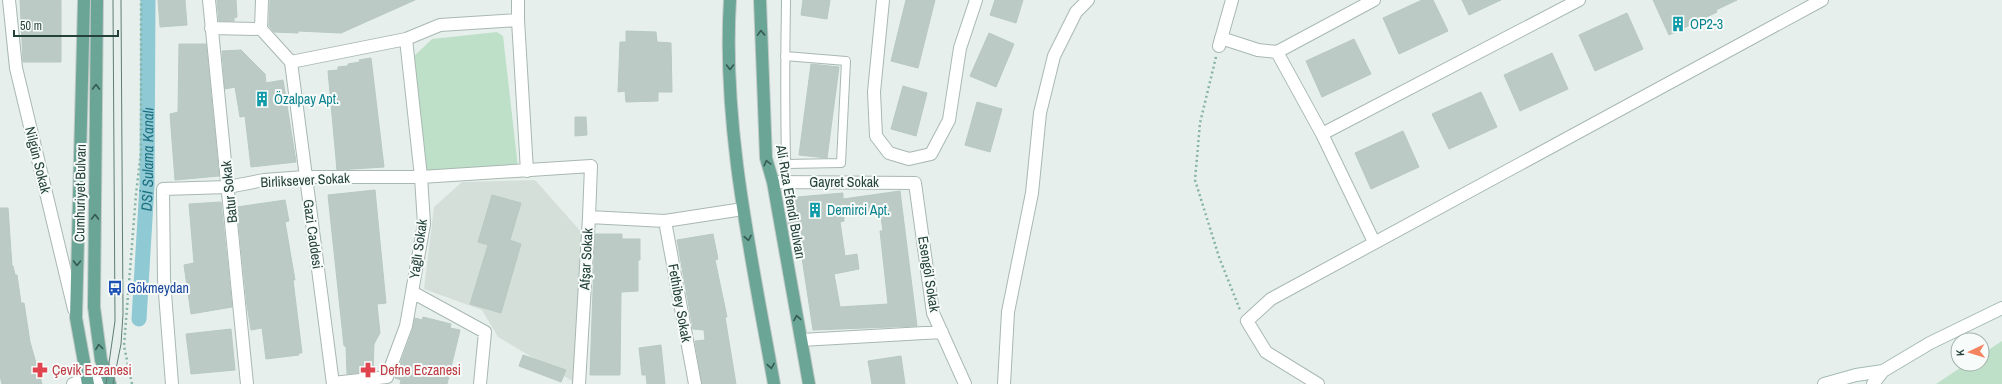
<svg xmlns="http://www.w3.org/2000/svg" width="2002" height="384" viewBox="0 0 2002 384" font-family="'Archivo Narrow',sans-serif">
	<rect width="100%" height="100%" fill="#e6efeb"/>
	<path fill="#d4dfda" d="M535,180L583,234L574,382L498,337L482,310L424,289L434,207L462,182Z"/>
	<path fill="#bfe0c8" d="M497,32L503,36L518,167L426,173L413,57L432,39Z
		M2002,341V384H1936L1966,364H1982V354Z"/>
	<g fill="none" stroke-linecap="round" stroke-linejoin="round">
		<path stroke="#8ec9d4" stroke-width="15" id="s1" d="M139,319L147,185L148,0"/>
	</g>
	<path fill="#bbcac4" stroke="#b8c9c2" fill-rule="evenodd" d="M20,0H61V62H23Z
		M158,0H185L187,25L160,27Z
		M217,0H236L237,17L234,18V21H219Z
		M270,0H415L341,33L298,31V33L274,32L269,26Z
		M803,0H830L827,19L801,15Z
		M906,0H935L918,68L891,61Z
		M995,0H1023L1016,23L990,15Z
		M1422,0H1433L1448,31L1399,54L1383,18Z
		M1462,0H1501L1469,15Z
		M1653,0H1737L1716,10L1717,12L1669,35Z
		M1627,13L1643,49L1595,71L1579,35Z
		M626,31L656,32L657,42L671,43L672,92H658V101L626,102L625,91L618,92L620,42H626Z
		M989,33L1014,44L996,87L970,76Z
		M1354,39L1371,74L1322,97L1306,61Z
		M179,44H206L219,176L175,180L170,114L178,112Z
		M241,50L265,74L266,83L283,80L296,162L251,167L245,116L240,117L235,87L225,89L222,51Z
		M1552,53L1568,89L1520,111L1504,75Z
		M371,58L384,167L337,170L328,71L338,70V67L348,66V64L360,62L359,60Z
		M811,64L839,67L827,158L799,155Z
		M903,86L927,93L916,136L891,129Z
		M1481,92L1497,127L1449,149L1432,114Z
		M977,102L1002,109L990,152L965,145Z
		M575,117H586L587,135L575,136Z
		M1403,131L1419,167L1371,189L1355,153Z
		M375,190L386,303L377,304L380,333L374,344L373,371L347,374L346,346H344L328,195Z
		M900,191L917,326L813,330L797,225L788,226L786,198L843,193V199ZM880,210L883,231H880L888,304L840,307L834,274L859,269L857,254L845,256L840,222L844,221V214Z
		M492,195L521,203L510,240L521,244L501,313L470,304L488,245L478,242Z
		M285,200L289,221L285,222L295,280H293L302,353H298L299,355L266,359L262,328L251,330L247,305L237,207Z
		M221,202L232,307L191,314L184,265L194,263L189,204Z
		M0,208H8L12,266H13L15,275H17L21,303H24L30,342L42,384H2L0,376Z
		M595,234H622V239H640V260H638V291L621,292L620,375H590Z
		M713,234L718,259L715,260L727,317H725L736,384H702L695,341L705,340L704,330L693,329L677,240Z
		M423,317L451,324L450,328L460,330L447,384H400L401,380L395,378L413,329L415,318L422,320Z
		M231,329L235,370L191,374L186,334Z
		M661,345L665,384H647L646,375H642L639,348Z
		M523,355L566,370L561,382L519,366Z
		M901,356L905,384H872L868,361Z"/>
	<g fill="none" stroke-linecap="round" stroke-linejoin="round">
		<g stroke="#a8b8b2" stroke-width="10">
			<path id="lane" d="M785,56L846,61L841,163L786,164C785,110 785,56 786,2V0"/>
		</g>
		<g stroke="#a8b8b2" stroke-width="14">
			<path id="street" d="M9,0L16,68L74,309
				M209,0L247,384
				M262,0L261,29L291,62L333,384
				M883,0L874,92L876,136L889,153L909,159L931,154L949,120L960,48L976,0
				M518,20L527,171
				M211,28L261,29
				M1221,38L1258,50L1277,52
				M1219,46L1232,0
				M291,62L406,39L440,25L518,20V0
				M1322,134L1277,52L1374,0
				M773,182L915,183L933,313L965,384
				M665,221L695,384
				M1374,242L1322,134L1579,0
				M412,292L485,332L480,384
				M801,340L942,332
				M333,383L387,377L406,326L424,224L421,177L406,39
				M172,384L164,280L163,189L228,187L264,180L305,177H421L591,166L589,217
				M579,384L589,217L665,221L743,209
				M1004,384L1008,312L1032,193L1040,113L1054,56L1076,12L1088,0
				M1318,384L1266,352L1247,321L1271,299L1822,0"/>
		</g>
		<g stroke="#a4bbb3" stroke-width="14">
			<path id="secondary" d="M73,384L87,378L107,379
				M1824,384L1856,375L1883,371
				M1873,384L1883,371L1930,343L2002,308"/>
		</g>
		<g stroke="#c2cac8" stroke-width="14">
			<path id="primary" d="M84,0L76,318L88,384
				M97,0L94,307L101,360L110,384
				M730,0C722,127 752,259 774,384
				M760,0L766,158L773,182L809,384"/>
		</g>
		<path stroke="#86b3a5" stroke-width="2.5" stroke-dasharray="2 3" stroke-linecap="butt" d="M1216,57L1200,123L1195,180L1219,257L1240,310
			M132,384L124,346L136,194L141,152V0"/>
		<use href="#lane" stroke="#fff" stroke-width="8"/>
		<use href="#street" stroke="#fff" stroke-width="12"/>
		<use href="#secondary" stroke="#fff" stroke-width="12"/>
		<use href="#primary" stroke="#6aa596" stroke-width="12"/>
		<path stroke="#5f7d75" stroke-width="1" d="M106,384L115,321L113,0
			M113,384L121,344L123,314L121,0"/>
	</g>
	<defs><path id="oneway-chevron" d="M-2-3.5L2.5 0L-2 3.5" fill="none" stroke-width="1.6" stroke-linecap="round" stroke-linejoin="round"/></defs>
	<g stroke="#365b51">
		<use href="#oneway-chevron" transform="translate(761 33) rotate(-92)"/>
		<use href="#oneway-chevron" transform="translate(730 67) rotate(90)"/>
		<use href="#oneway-chevron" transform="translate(96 87) rotate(-89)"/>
		<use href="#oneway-chevron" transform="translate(767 163) rotate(-104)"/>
		<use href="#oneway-chevron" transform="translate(95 217) rotate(-89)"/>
		<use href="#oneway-chevron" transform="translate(748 238) rotate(80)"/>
		<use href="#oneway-chevron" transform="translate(77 263) rotate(91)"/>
		<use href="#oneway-chevron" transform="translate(797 318) rotate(-100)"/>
		<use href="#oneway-chevron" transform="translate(99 347) rotate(-98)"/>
		<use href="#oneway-chevron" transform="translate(771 366) rotate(80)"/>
	</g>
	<defs>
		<g id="building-bare" transform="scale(1.2)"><path d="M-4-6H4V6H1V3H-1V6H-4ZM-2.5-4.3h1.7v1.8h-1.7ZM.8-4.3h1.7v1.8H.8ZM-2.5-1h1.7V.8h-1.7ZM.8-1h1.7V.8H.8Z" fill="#0f9aa8" stroke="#f7fbf9" stroke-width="2.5" paint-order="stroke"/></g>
		<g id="bus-bare" transform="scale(1.2)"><path d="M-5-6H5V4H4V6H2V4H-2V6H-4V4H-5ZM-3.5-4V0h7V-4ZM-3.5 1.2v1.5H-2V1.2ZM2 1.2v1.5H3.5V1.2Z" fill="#1a4fb4" stroke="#f7fbf9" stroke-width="2.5" paint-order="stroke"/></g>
		<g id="pharmacy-bare" transform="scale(1.2)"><path d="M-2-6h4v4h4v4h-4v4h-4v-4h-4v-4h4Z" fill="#e0444e" stroke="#f7fbf9" stroke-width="2.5" paint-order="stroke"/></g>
	</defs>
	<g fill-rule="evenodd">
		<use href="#building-bare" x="1678" y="24"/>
		<use href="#building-bare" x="262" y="99"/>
		<use href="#building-bare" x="815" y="210"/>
		<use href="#bus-bare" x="115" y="288"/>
		<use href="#pharmacy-bare" x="40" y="370"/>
		<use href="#pharmacy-bare" x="368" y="370"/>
	</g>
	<g text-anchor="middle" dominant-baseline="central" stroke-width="4" stroke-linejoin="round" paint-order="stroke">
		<g font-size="14" fill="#0d838f" stroke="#f7fbf9" text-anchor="start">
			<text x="1690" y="24">OP2-3</text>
			<text x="274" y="99">Özalpay Apt.</text>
			<text x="827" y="210">Demirci Apt.</text>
		</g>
		<g font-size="14" fill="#24423a" stroke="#f7fbf9">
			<text transform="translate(38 160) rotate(76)">Nilgün Sokak</text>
			<text transform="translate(305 180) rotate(-3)">Birliksever Sokak</text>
			<text x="844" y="182">Gayret Sokak</text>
			<text transform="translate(229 192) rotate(-96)">Batur Sokak</text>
			<text transform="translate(80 193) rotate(-89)">Cumhuriyet Bulvarı</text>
			<text transform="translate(791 202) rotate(80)">Ali Rıza Efendi Bulvarı</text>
			<text transform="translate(313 234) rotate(82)">Gazi Caddesi</text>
			<text transform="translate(418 249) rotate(-82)">Yağlı Sokak</text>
			<text transform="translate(586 259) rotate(-87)">Afşar Sokak</text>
			<text transform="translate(929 274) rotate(81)">Esengöl Sokak</text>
			<text transform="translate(680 303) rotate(80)">Fethibey Sokak</text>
		</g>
		<g font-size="14" fill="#164399" stroke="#f7fbf9" text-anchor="start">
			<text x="127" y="288">Gökmeydan</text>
		</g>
		<g font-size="14" fill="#be3a42" stroke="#f7fbf9" text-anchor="start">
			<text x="52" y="370">Çevik Eczanesi</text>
			<text x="380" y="370">Defne Eczanesi</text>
		</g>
		<g font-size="15" font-style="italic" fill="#1c6f80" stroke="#f7fbf9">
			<text stroke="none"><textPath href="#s1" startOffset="160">DSİ Sulama Kanalı</textPath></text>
		</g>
	</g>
	<g transform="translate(1970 352) rotate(266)"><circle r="19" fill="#f7fbf9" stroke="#a3b1ad"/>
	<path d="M0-3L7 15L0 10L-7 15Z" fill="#f4845f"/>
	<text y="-6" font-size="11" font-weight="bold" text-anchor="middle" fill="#24423a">K</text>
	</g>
	<path d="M14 30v6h104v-6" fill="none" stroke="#24423a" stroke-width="2"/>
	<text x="20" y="30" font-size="12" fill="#24423a" stroke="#f7fbf9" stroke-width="3" paint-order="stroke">50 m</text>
</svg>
